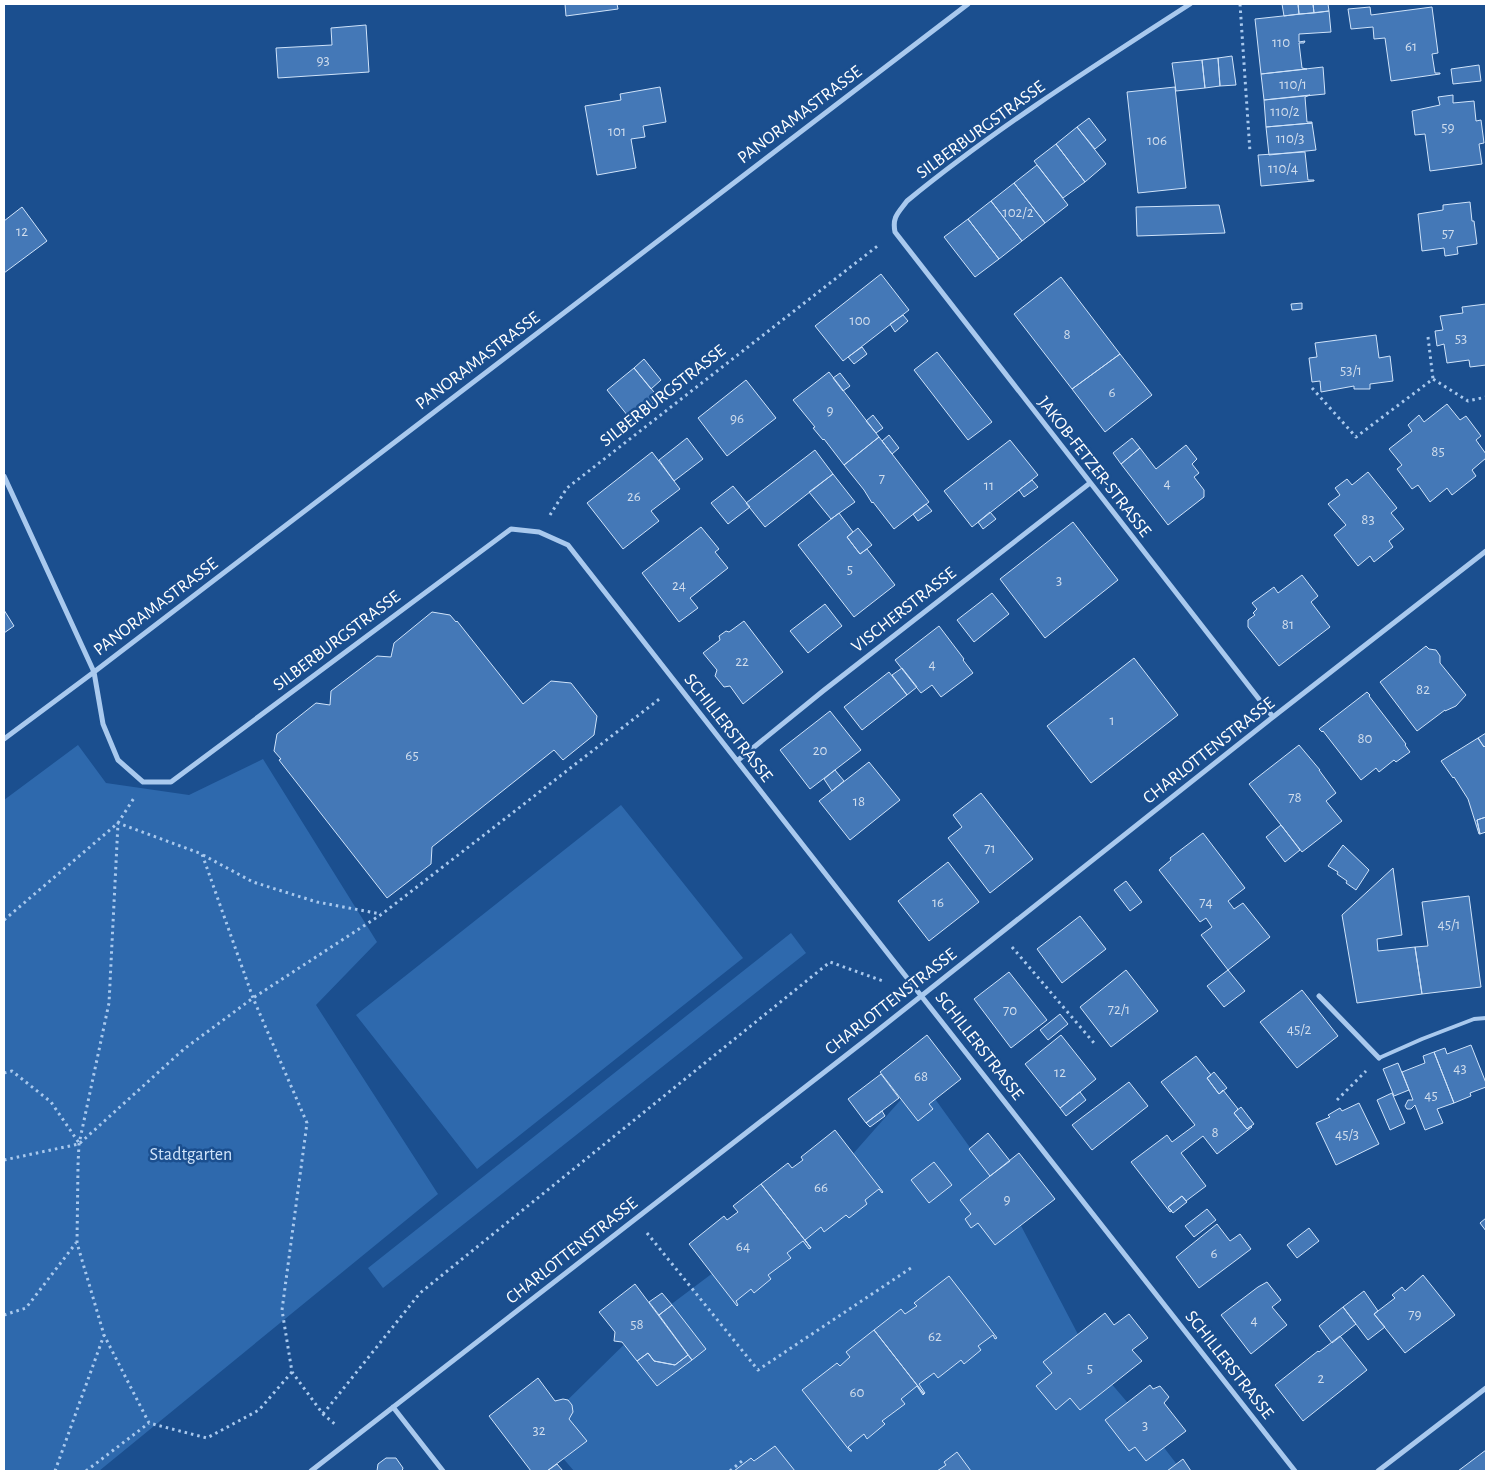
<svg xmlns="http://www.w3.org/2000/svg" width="1490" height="1475" viewBox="0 0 1490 1475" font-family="'Alegreya Sans',sans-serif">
	<rect width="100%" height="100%" fill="#1b4f8f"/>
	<path fill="#2e69ad" d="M78,745L106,783L189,795L263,759L377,942L316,1005L438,1194L99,1471H4V800Z
		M621,805L743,958L477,1169L356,1015Z
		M791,933L806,953L383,1288L368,1268Z
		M920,1078L1007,1199L1092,1361L1145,1423L1182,1471H574L538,1429L645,1324L750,1245L822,1189Z"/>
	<path fill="#4478b7" stroke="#cfe3fa" d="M565,4H617L618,9L566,16Z
		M1282,4H1298L1299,14L1284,16Z
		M1298,4H1313L1314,13L1299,14Z
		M1313,4H1328L1329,11L1314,13Z
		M1370,7L1371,15L1432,7L1438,53L1432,54L1435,73H1440V74L1391,81L1385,38L1374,39L1373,27L1351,29L1348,9Z
		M1329,11L1331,32L1299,34V42L1305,41L1304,43H1299L1302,68L1307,69L1261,74L1255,19Z
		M366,25L369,72L278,78L276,48L332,45L331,28Z
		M1232,56L1236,85L1220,86L1218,58Z
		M1218,58L1220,86L1205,88L1202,60Z
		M1202,60L1205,88L1176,91L1172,63Z
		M1479,65L1481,81L1453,84L1451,69Z
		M1323,67L1325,94L1264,100L1261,74Z
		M660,87L666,122L643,126L645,137L631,139L636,168L597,175L585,106L621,100L620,94Z
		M1175,87L1186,188L1138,193L1127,92Z
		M1310,95L1305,97L1307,122H1312V123L1266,127L1264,100Z
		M1453,95V103L1474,101L1476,121L1481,120L1484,143L1479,144L1482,164L1430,171L1425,134L1415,135L1412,111L1440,105L1438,97Z
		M1089,118L1106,140L1095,149L1077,127Z
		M1312,123L1316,150L1269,155L1266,127Z
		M1077,127L1106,164L1085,182L1056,144Z
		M1056,144L1085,182L1063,198L1034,161Z
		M1305,152L1308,180H1314V181L1261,186L1258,155Z
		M1037,165L1068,205L1045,223L1014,183Z
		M1014,183L1045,223L1022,241L991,201Z
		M991,201L1022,241L999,259L968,219Z
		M1470,202L1472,221H1474L1477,244L1457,247L1458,254L1445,256L1444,248L1422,251L1418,214L1443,210V205Z
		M1219,205L1225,233L1137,236L1136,207Z
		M22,207L47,241L4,273V221Z
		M968,219L999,259L975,277L944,237Z
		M881,274L909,310L843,361L815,326Z
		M1061,277L1120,354L1072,389L1014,314Z
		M1302,303V309L1292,310L1291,304Z
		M1486,304V365L1470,367L1469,360L1447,363L1444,344L1437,346L1435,331L1443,330L1440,316L1463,313L1462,307Z
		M903,315L908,321L895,332L890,324Z
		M1376,335L1379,358L1390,356L1393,381L1370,384V389H1354V386L1321,392L1320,381L1312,382L1309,358L1317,357L1315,343Z
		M862,347L867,354L854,364L848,357Z
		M937,352L992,422L968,440L914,370Z
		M1120,354L1152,395L1105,432L1072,389Z
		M644,359L661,380L651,389L634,368Z
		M634,368L659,398L632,421L607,390Z
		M829,372L879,437L844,465L824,439L823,440L813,428L815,427L793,400Z
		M840,373L850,386L843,391L833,378Z
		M746,380L776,418L727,456L698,418Z
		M1447,404L1460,420L1466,416L1481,436L1476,440L1486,454V458L1472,470L1476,476L1452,495L1447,488L1430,502L1418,485L1412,489L1397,469L1402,465L1389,449L1412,431L1408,425L1419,415L1424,422Z
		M873,415L883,428L876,433L866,421Z
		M889,435L899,448L892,454L882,441Z
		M879,437L929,502L894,529L873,502L872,503L864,490L844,465Z
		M687,438L703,459L674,481L659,460Z
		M1132,438L1140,448L1121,464L1113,453Z
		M1010,440L1038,475L972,527L944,491Z
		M1186,445L1197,459L1192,464L1199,473L1194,477L1204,490V497L1168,525L1121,464L1140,448L1156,469Z
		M815,450L833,474L765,527L746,503Z
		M652,452L680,489L651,511L659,521L623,549L587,503Z
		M1368,472L1397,508L1391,513L1404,529L1389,541L1393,547L1374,562L1370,556L1358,566L1334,535L1346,525L1328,504L1340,495L1335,488L1347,479L1352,485Z
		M833,474L855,502L831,519L809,492Z
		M1032,480L1038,487L1024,497L1019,490Z
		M733,486L750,507L728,524L711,503Z
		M926,504L932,511L918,521L913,514Z
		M990,512L996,519L983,529L978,522Z
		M839,513L853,532L847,537L860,554L867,549L895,585L854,617L798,545Z
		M1073,522L1118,580L1045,638L1000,579Z
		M701,527L719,549L715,552L728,568L690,598L698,608L679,622L642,573Z
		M858,528L872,545L860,554L847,537Z
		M1302,575L1318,596L1311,602L1330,627L1279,666L1248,627V620L1255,615L1253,613L1257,609L1252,603L1274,587L1278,593Z
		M992,593L1009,614L974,642L957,620Z
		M825,604L842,626L808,653L790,631Z
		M4,610L14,626L4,633Z
		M432,612L450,615L456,622L457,621L523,704L551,681L571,683L597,716L594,735L563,760L554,750L432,847L431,864L387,898L279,760L281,759L274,751L277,734L316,703L330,705L331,691L377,656L391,657L394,643Z
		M744,621L783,672L743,704L730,686L724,687L715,676L717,670L703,653L720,640L719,636L726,631L729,632Z
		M939,626L964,659L963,660L973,673L941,697L932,685L921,693L895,660Z
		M1426,646L1429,649L1436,650L1440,656V663L1466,695L1456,706L1445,711V710L1417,731L1380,682Z
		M1134,658L1178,715L1091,783L1047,726Z
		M902,668L917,687L907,695L892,675Z
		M889,672L907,695L862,730L844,707Z
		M1367,692L1370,695L1369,696L1406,744L1405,745L1410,752L1396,762L1394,760L1379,772L1376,768L1361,780L1323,731L1322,732L1319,729Z
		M830,711L861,750L810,789L780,750Z
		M1486,733V745L1484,747L1478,738Z
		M1478,738L1484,747L1486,745V817L1477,820L1480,834H1479L1468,799L1454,777L1453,778L1441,761Z
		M1299,745L1320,770H1319L1336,793L1326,801L1342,821L1302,852L1249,784Z
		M869,762L900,800L850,840L819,801Z
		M835,770L844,781L832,791L824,779Z
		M981,793L1033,859L990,893L948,838L962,827L953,815Z
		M1486,817V832L1480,834L1477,820Z
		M1281,825L1300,850L1285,862L1266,837Z
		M1203,833L1245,888L1228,901L1234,909L1243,903L1270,937L1228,970L1201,935L1212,927L1206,918L1200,922L1159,870L1171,860L1170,858Z
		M1343,845L1369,870L1356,890L1346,883L1347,881L1337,874L1338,872L1328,866Z
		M948,862L979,902L929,941L898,901Z
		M1393,868L1402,935L1377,939L1378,951L1415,947L1422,994L1357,1003L1342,915Z
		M1126,881L1142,902L1130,911L1114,890Z
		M1469,896L1481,987L1422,994L1415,947L1428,946L1422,902Z
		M1080,916L1106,949L1062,983L1037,949Z
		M1126,970L1158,1011L1111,1047L1080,1007Z
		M1228,970L1245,991L1224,1007L1207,986Z
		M1009,972L1047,1020L1011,1048L974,999Z
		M1302,990L1338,1036L1297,1068L1260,1022Z
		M1060,1014L1068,1024L1048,1040L1040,1030Z
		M927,1035L961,1079L929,1104L933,1109L918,1121L880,1072Z
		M1061,1035L1096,1079L1060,1108L1025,1064Z
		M1471,1045L1486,1083V1087L1470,1093L1471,1096L1454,1103L1434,1052L1445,1048L1447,1054Z
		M1434,1052L1454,1103L1437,1109L1443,1123L1425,1130L1415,1105L1411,1109H1407L1405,1106L1408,1100H1413L1402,1072L1425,1063L1423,1056Z
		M1196,1056L1211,1075L1207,1078L1219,1094L1223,1090L1238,1109L1234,1113L1247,1129L1251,1126L1252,1127L1217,1154L1203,1136L1181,1153L1206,1186L1186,1201L1182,1196L1168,1207L1172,1211L1170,1212L1131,1162L1167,1135L1172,1142L1195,1125L1161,1082Z
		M1398,1063L1409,1090L1394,1096L1383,1069Z
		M1214,1072L1227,1088L1219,1094L1207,1078Z
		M881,1074L899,1098L866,1123L848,1099Z
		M1129,1082L1148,1106L1092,1150L1072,1125Z
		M1080,1092L1086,1100L1066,1116L1060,1108Z
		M1392,1093L1405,1123L1390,1130L1377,1100Z
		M1359,1103L1379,1144L1336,1165L1316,1123L1330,1117L1328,1115L1340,1108L1342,1111Z
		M1241,1107L1254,1124L1247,1129L1234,1113Z
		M882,1111L885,1116L870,1127L866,1123Z
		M835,1130L883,1192L882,1193L879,1189L865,1200L867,1204L849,1218L846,1215L824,1232L821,1227L805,1240L811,1248L761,1184L788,1163L792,1168L803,1160L801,1157Z
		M988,1133L1010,1161L990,1176L969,1149Z
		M1019,1153L1055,1199L995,1245L978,1223L971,1228L965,1219L971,1214L960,1200Z
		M934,1162L952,1185L929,1203L911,1180Z
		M761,1184L811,1248L809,1249L803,1241L787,1253L791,1258L768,1275L771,1279L754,1293L751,1289L736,1301L738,1305L737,1306L689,1244L724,1216L727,1220L738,1212L733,1206Z
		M1182,1196L1187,1202L1173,1213L1168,1207Z
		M1207,1209L1216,1220L1194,1237L1185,1226Z
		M1486,1218V1231L1480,1223Z
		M1217,1224L1230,1241L1240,1234L1251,1249L1199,1288L1176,1257Z
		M1309,1228L1319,1241L1297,1258L1287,1245Z
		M1423,1275L1455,1315L1405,1353L1374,1314L1395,1298L1392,1295L1402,1287L1405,1291Z
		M949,1276L997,1338L995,1339L993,1335L978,1346L981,1350L964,1364L961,1360L938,1378L934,1373L919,1384L925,1393L924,1394L874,1330L901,1309L905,1314L917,1306L914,1303Z
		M1267,1282L1281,1300L1272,1307L1287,1325L1251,1354L1221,1315L1258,1287Z
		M635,1284L688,1355L675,1365L654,1361L648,1353L637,1361L622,1342L614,1341L615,1332L599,1312Z
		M1364,1291L1378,1311L1374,1314L1385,1327L1368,1340L1343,1307Z
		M662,1293L672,1305L659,1315L649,1302Z
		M672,1305L706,1349L692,1360L659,1315Z
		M1343,1307L1356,1324L1332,1343L1319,1326Z
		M1105,1313L1114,1325L1129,1314L1148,1338L1132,1350L1142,1361L1080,1410L1070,1398L1056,1410L1036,1386L1052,1373L1043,1362Z
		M874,1330L924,1394L923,1395L917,1386L901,1399L905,1404L882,1421L885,1424L867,1439L864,1434L848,1447L852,1451H850L802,1390L837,1363L840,1366L850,1357L846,1352Z
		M1340,1336L1367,1370L1303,1421L1275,1385L1318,1351L1319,1352Z
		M648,1353L654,1361L675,1365L688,1355L692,1360L657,1386L637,1361Z
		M538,1378L555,1401L563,1399L568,1400L572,1405L573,1412L569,1419L587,1441L547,1471H531L489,1416Z
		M1150,1385L1153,1389L1160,1386L1169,1397L1164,1403L1186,1431L1146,1461L1135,1447L1129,1451L1105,1420Z
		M775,1446L795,1471H734L751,1458L754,1461Z
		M1486,1450V1471H1458Z
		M957,1452L971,1471H937L946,1465L944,1462Z
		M386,1458H396L403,1468L402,1471H377L378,1464Z
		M1183,1459L1191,1471H1167Z
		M557,1464L563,1471H547Z"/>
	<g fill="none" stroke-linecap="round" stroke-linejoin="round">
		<path stroke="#a9c9ee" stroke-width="3" stroke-dasharray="2.5 4" stroke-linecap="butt" d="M1240,4L1250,152
			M1428,337L1433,379
			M1312,388L1356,437L1433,379L1468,401L1486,397
			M550,515L567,488L880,244
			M203,855L253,882L317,902L381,914
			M4,920L118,823L134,798
			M1012,947L1094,1043
			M4,1073L12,1071L51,1102L79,1143
			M1337,1100L1366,1071
			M4,1160L79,1144L184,1049L253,998L382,914L662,697
			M647,1233L758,1370L914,1266
			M4,1315L26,1308L76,1243
			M292,1372L259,1410L207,1438L149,1423L104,1335L77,1243L78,1165L79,1144L109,1003L118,823L202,854L253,998L307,1123L282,1310L292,1372L323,1414L337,1426
			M323,1414L420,1293L830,962L883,981
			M55,1471L104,1335
			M86,1471L149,1423
			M730,1471L742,1461"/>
		<path stroke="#a9c9ee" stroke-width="4" d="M1379,1058L1422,1039L1474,1019L1486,1018"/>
		<path stroke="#a9c9ee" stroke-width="5" d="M1190,4C1094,66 996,128 907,201C898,213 892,217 895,232L1273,717
			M4,476L94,672L103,724L118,760L143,782H171L511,529L539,532L568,545L893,960L1295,1471
			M4,739L94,672L968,4
			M737,761L823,691L1090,483
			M1319,996L1379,1058
			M393,1407L443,1471
			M311,1471L867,1039L1273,717L1486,551
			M1378,1471L1486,1388"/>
	</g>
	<g text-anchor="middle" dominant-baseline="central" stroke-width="5" stroke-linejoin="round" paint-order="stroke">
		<g font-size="15" fill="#d0dded">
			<text x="1281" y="42">110</text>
			<text x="1411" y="46">61</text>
			<text x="323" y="60">93</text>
			<text x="1293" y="84">110/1</text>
			<text x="1285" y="111">110/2</text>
			<text x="1448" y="127">59</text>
			<text x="617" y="131">101</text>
			<text x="1290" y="138">110/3</text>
			<text x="1157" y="140">106</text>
			<text x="1283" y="168">110/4</text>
			<text x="1018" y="212">102/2</text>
			<text x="22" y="231">12</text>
			<text x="1448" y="233">57</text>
			<text x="860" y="320">100</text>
			<text x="1067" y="334">8</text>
			<text x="1461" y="338">53</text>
			<text x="1351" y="370">53/1</text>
			<text x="1112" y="392">6</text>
			<text x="830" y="410">9</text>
			<text x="737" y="418">96</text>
			<text x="1438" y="451">85</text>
			<text x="882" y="478">7</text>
			<text x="1167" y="483">4</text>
			<text x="989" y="485">11</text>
			<text x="634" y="496">26</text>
			<text x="1368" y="519">83</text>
			<text x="850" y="569">5</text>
			<text x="1059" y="580">3</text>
			<text x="679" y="585">24</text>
			<text x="1288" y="624">81</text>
			<text x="742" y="661">22</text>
			<text x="932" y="664">4</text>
			<text x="1423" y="689">82</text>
			<text x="1112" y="720">1</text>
			<text x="1365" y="738">80</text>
			<text x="820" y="750">20</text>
			<text x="412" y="755">65</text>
			<text x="1295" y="797">78</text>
			<text x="859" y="801">18</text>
			<text x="990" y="848">71</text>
			<text x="938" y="902">16</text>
			<text x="1206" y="902">74</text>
			<text x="1449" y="924">45/1</text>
			<text x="1119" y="1009">72/1</text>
			<text x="1010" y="1010">70</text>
			<text x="1299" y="1029">45/2</text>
			<text x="1460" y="1068">43</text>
			<text x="1060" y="1072">12</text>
			<text x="921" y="1076">68</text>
			<text x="1431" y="1095">45</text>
			<text x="1215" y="1132">8</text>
			<text x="1347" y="1134">45/3</text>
			<text x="821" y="1187">66</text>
			<text x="1007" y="1199">9</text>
			<text x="743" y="1246">64</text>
			<text x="1214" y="1253">6</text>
			<text x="1415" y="1314">79</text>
			<text x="1254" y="1320">4</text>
			<text x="637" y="1324">58</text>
			<text x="935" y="1336">62</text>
			<text x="1090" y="1368">5</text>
			<text x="1321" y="1378">2</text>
			<text x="857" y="1392">60</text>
			<text x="1145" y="1425">3</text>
			<text x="539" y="1430">32</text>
		</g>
		<g font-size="18" fill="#fff" stroke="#1b4f8f">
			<text transform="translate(800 115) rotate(-37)">PANORAMASTRASSE</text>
			<text transform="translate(981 130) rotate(-36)">SILBERBURGSTRASSE</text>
			<text transform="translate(478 361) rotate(-37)">PANORAMASTRASSE</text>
			<text transform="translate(663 396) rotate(-38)">SILBERBURGSTRASSE</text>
			<text transform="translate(1094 467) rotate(52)">JAKOB-FETZER-STRASSE</text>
			<text transform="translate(156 607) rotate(-37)">PANORAMASTRASSE</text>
			<text transform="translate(904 610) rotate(-38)">VISCHERSTRASSE</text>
			<text transform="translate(337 641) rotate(-37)">SILBERBURGSTRASSE</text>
			<text transform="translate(728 728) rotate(52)">SCHILLERSTRASSE</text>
			<text transform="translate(1209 751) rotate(-38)">CHARLOTTENSTRASSE</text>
			<text transform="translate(891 1002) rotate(-38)">CHARLOTTENSTRASSE</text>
			<text transform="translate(979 1046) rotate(52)">SCHILLERSTRASSE</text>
			<text transform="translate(572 1251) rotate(-38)">CHARLOTTENSTRASSE</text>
			<text transform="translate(1229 1365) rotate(52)">SCHILLERSTRASSE</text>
		</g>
		<g font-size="18" fill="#cfe3fa" stroke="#1b4f8f">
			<text x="191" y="1155">Stadtgarten</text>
		</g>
	</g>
	<rect width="1490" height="1475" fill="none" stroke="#ffffff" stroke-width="10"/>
</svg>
